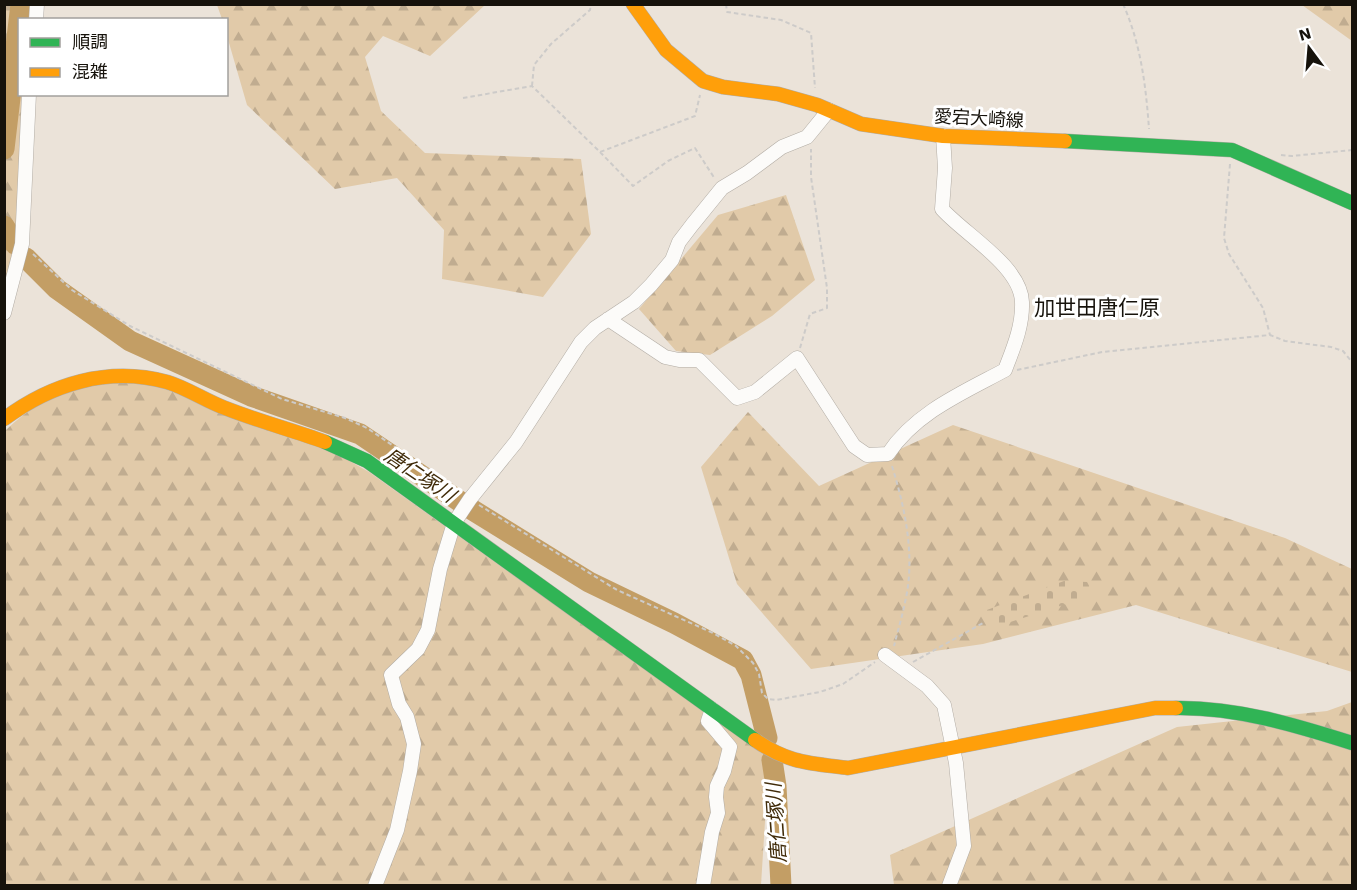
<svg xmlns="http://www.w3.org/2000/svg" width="1357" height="890" viewBox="0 0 1357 890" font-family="'Work Sans','Noto Sans JP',sans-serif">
	<defs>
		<pattern id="forest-firs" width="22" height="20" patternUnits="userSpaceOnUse" patternTransform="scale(1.5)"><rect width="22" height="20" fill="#e1caa9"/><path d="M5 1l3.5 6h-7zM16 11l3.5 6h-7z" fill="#c0ac90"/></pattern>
		<pattern id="cemetery-stones" width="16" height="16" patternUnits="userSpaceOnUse" patternTransform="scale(1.5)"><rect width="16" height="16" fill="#e1caa9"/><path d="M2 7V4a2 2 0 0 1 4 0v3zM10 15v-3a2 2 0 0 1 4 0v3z" fill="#c0ac90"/></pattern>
	</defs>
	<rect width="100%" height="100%" fill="#ebe3d9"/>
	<path fill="url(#forest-firs)" d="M5,5H29L28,19L20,20V94L25,95L19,243L5,296Z
		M217,5H485L430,56L383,36L365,57L381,111L425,153L581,159L591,234L543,297L442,279L444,230L397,178L335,189L247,105L227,36L226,20L222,19Z
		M1302,5H1352V41Z
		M786,195L815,280L772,316L710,355L676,351L639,309L718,215Z
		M126,382L157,386L339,455L369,472L769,758L761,885L5,886V431C29,408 58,389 92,384C103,382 115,383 126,382Z
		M748,412L819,486L953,425L1285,538L1352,569V672L1136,605L983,644L811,669L737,584L701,467Z
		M1352,702V885H894L890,855L1177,727L1327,711Z"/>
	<path fill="url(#cemetery-stones)" d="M1064,581L1087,582L1094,595L995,627L979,613Z"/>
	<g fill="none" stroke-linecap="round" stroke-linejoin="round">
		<path stroke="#c39e65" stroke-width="21" d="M4,149L21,4
			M4,226L15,244
			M26,258L57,289L130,341L251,396L360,434L471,509L589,582L674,623L743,660L751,675L767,738
			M772,760L776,786L781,886"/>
		<g stroke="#b2aca4" stroke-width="15">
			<path id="street" d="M36,20L37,4
				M4,313L22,244L29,94
				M608,319L665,357L679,360H699L737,398L755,392L797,358L854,446L867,455L888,454C915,413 962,393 1005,370C1013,349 1023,326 1022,302C1021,266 964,234 942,209L945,168L943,136
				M885,655L927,686L944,705L956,763L964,846L949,886
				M375,886L397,830L410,771L414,744L407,717L399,704L391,675L418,649L428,630L440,569L454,523L470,499L516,442L581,342L595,328L634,302L651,285L672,260L679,242L692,225L722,188L747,173L782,147L807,137L829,110
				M703,886L712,832L718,813L716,797L717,786L724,771L730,747L708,721L712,709"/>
		</g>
		<g stroke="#b2aca4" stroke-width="15">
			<path id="fast" d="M1065,141L1232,150L1352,203
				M325,442L367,461L755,740
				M1176,708C1236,707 1295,725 1352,743"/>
		</g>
		<g stroke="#b2aca4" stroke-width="15">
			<path id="slow" d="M633,4L666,50L703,81L723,87L778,94L817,105L861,124L943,136L1065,141
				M4,419C51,384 108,366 167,382C187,388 206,401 225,408C258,421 292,430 325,442
				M755,740C788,763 809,763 848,768L1155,708H1176"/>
		</g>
		<path stroke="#cdcbc9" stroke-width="2" stroke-dasharray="4.5 3" stroke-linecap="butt" d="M726,4L727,12L781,20L811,33L815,88
			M1123,4C1141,44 1146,87 1149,129
			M532,86L534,65L551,44L590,10L591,4
			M463,98L532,86L600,152L695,116L700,95
			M600,152L633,186L668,161L695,148L715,179
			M1281,155L1292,156L1352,150
			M1230,164L1224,238L1229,254L1263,308L1270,335
			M33,254L72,290L130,326L282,399L345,418L367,428L460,491
			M800,348L810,314L827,308V288L811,177V149
			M1017,370L1102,352L1270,335L1285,341L1331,347L1343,351L1352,362
			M892,466C904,505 913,546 908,586C905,607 899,626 894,646
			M479,505L617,590L713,633L736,646L753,663L759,674L762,693L768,699L776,700L820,692L843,684L875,662
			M913,662L983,623"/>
		<use href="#street" stroke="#fcfbf9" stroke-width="14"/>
		<use href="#fast" stroke="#30b455" stroke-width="14"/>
		<use href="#slow" stroke="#ff9f0a" stroke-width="14"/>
	</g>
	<g text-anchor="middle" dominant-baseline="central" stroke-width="6" stroke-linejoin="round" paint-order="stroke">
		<g font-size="18" fill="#16120b" stroke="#fff">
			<text transform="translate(979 118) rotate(3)">愛宕大崎線</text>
		</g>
		<g font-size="20" font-style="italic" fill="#402b09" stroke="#fff">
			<text transform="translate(420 475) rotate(34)">唐仁塚川</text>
			<text transform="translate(776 823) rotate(-94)">唐仁塚川</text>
		</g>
		<g font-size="21" fill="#16120b" stroke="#fff">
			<text x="1097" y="307">加世田唐仁原</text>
		</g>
	</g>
	<rect width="1357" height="890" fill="none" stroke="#16120b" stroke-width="12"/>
	<rect x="18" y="18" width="210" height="78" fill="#ffffff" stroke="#a2a09d" stroke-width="1.5"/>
	<rect x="30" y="38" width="30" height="9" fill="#30b455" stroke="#a2a09d" stroke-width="1.5"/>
	<text x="72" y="48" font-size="18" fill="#16120b">順調</text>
	<rect x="30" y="68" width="30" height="9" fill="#ff9f0a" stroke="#a2a09d" stroke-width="1.5"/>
	<text x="72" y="78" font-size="18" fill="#16120b">混雑</text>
	<g transform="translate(1309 48) rotate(344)" stroke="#ffffff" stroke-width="4.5" paint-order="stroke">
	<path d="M0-4.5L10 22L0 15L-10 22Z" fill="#16120b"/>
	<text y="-9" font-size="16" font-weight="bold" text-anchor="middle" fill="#16120b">N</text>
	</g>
</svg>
